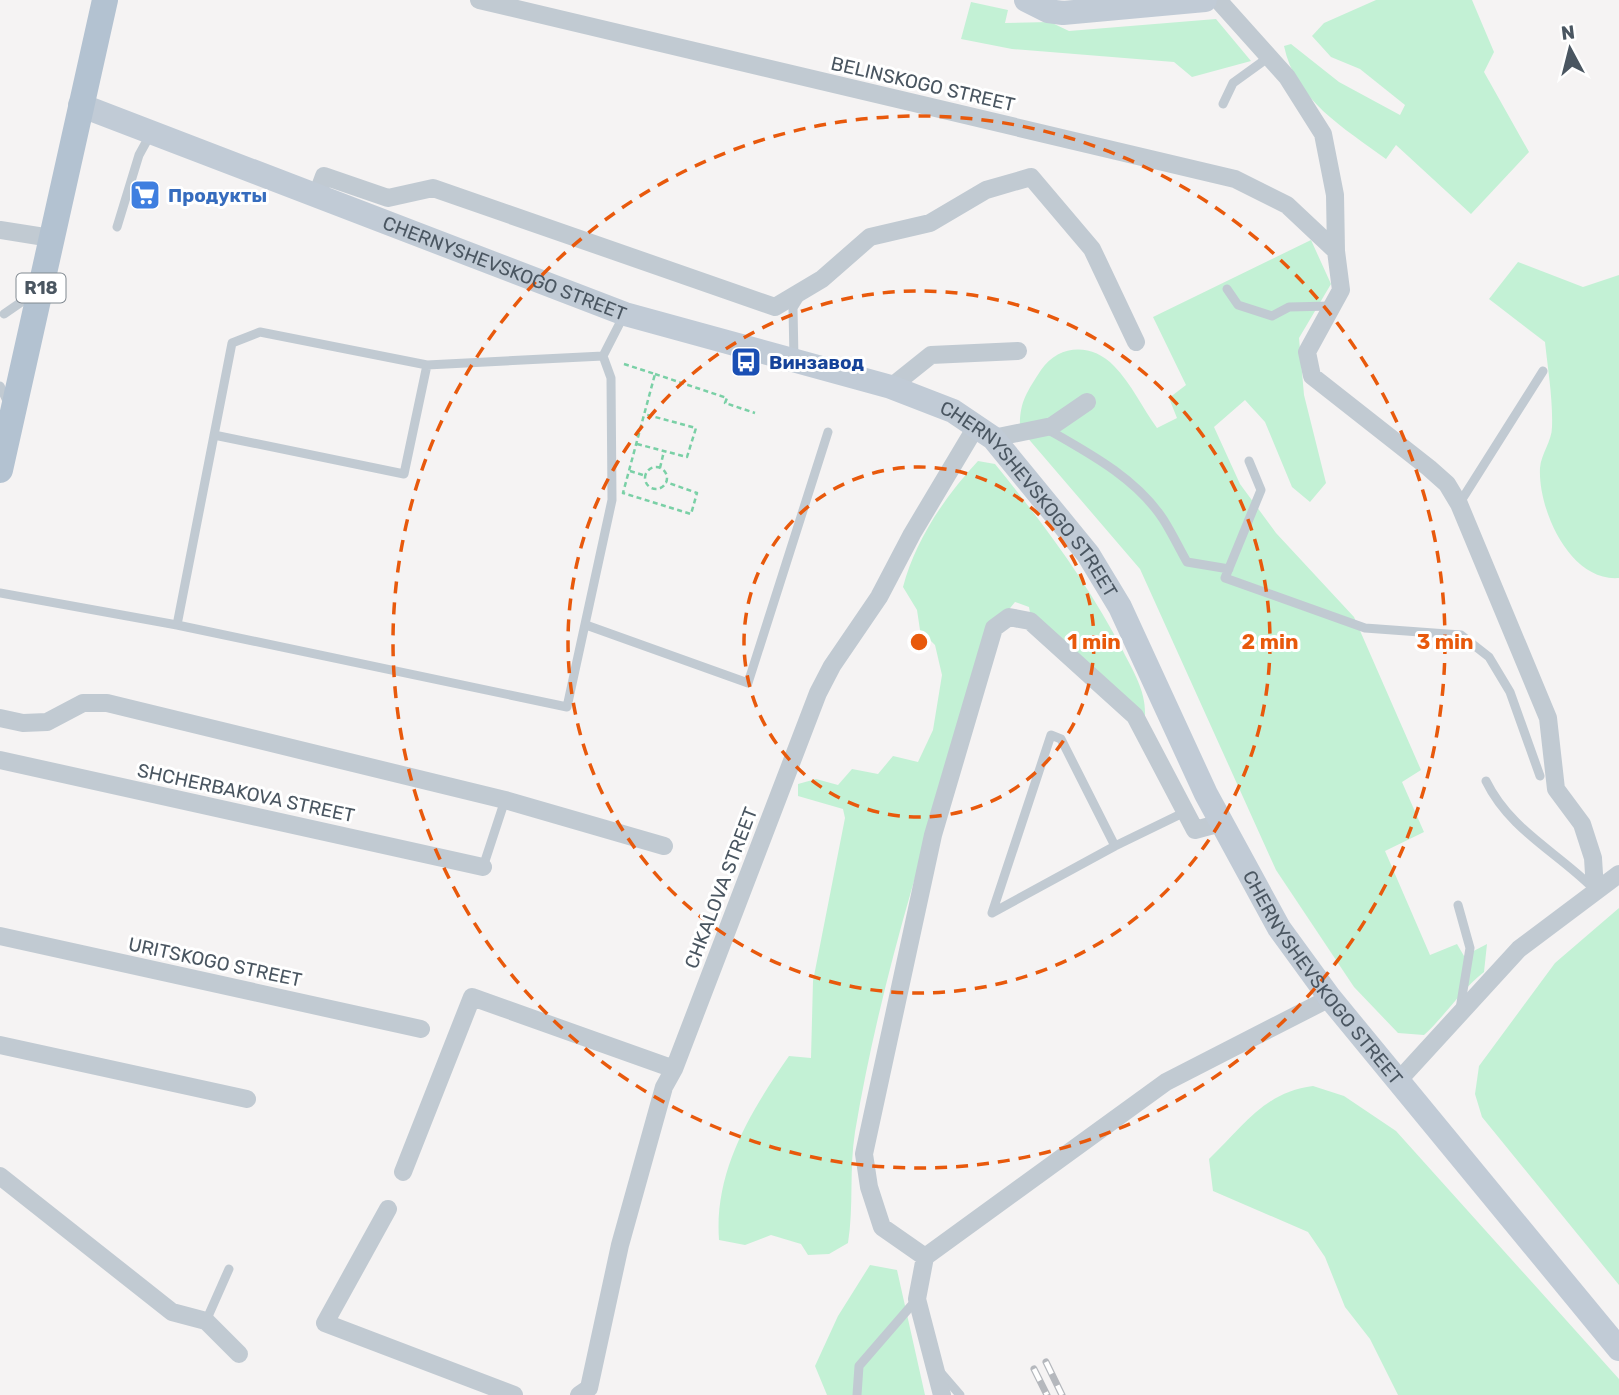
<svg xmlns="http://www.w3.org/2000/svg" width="1619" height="1395" viewBox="0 0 1619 1395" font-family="Rubik,sans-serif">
	<rect width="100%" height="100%" fill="#f5f3f3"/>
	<path fill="#c3f1d5" d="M1376,0H1472L1494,52L1484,72L1529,152L1471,214L1396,145L1386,159C1344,128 1295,100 1284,46L1291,44L1339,82L1400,115L1405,105L1360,69L1331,57L1312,36L1324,23Z
		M971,2L1008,10L1005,23L1050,22L1069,31L1216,19L1251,61L1192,77L1174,62L1012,49L961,39Z
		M1311,240L1331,284L1299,338L1304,395L1326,483L1310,502L1292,487L1265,422L1245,400L1214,427L1240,484L1276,533L1354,617L1421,770L1402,782L1424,832L1385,851L1430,955L1457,944L1464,956L1487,944L1484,972C1460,991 1446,1015 1424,1035L1398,1033L1354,987L1276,870L1140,569L1020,429C1019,402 1027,392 1041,370C1059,344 1092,343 1114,366C1131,383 1143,409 1157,428L1177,418L1169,398L1186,385L1153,317Z
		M1518,262L1583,287L1619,275V578C1570,582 1538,510 1540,468C1541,454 1552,441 1552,427C1553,400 1548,370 1545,342L1489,299Z
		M978,461L995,464C1043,523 1088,583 1123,651C1134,673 1146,691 1145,716H1135L1032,624L1029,607L1015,602L994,628C940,794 884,959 855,1132C849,1169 854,1206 848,1243L829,1254L808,1255L801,1244L771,1235L745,1245L719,1240C714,1170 751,1111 789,1056L811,1058L813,981L845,818L843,809L798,796V784L816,779L838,785L852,769L878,774L893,756L918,762L933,730L942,675L935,645L920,630L917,610L903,587C915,541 945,496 978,461Z
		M1619,908V1285L1482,1117L1475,1094L1479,1066L1555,963Z
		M1313,1086L1344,1096L1396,1131L1619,1379V1395H1398L1370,1339L1345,1307L1325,1257L1308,1232L1213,1191L1209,1159C1243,1127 1264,1092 1313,1086Z
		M870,1265L897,1270L925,1395H827L815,1366L838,1316Z"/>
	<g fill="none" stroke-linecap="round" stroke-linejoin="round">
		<path stroke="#7ad0a6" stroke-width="2.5" stroke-dasharray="5 3.5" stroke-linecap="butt" d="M624,364L655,374L623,493L691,514L697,493L666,482
			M655,374L727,398L725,403L755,413
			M637,444L687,457L696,428L644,414
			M645 478a11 11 0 1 1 22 0a11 11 0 1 1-22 0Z
			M660,468L664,451
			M630,471L646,476"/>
		<path stroke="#c1cad2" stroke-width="9" d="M1223,104L1233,83L1269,57
			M117,227L139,155L150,135
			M1227,289L1238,305L1272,316L1289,307L1331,306
			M4,314L33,294
			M603,356L624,315
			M794,359L793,308L801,295
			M0,386L8,403
			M1047,429C1089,453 1136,478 1163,519C1172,533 1179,548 1187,562L1229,569
			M214,435L404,474L427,365
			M1249,461L1261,490L1225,578L1365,628L1461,635L1489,657L1510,692L1540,776
			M1459,504L1543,371
			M0,593L177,625L567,707L612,500L611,378L603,356L427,365L260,332L232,343L177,625
			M586,625L748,683L828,432
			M1486,781C1510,830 1556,851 1594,889
			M483,867L505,800
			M1458,905L1470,948L1460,1009
			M992,913L1051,735L1061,739L1115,846
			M992,913L1115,846L1185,812
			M206,1321L229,1269
			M941,1373L960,1395
			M857,1395L859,1366L917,1299"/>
		<path stroke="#c1cad2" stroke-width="18" d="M479,0L1235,179L1287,205L1336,251
			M1218,0L1287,77L1323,134L1335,195L1336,251L1341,290L1307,352L1312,376L1429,468L1447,484L1459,504L1548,718L1556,789L1582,824L1593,858L1595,890
			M317,195L324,176L388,198L433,188L775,307L822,279L870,237L930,223L986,190L1031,177L1092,249L1136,342
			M0,230L51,238
			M891,387L931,355L1018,351
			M993,438L1052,426L1087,402
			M0,718L23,723L47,722L83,703H107L505,800L664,846
			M0,760L483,867
			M0,936L421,1029
			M0,1045L247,1099
			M1399,1080L1519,949L1619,874
			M403,1172L472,997L674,1069
			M0,1176L172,1312L206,1321L239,1354
			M388,1209L325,1323L514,1395
			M925,1257L882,1227L869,1187L864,1154L933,835L994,628L1009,617L1030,621L1135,716L1195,830L1221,823
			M579,1395L589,1388L620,1245L664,1087L674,1069L818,693L832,666L879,597L912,534L977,425
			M942,1395L917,1299L925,1257L1166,1082L1330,998"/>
		<g stroke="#c1cbd6" stroke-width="24">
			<path d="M1026,0L1048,11L1063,13L1205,0"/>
			<path id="s1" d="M80,105L625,314L891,387L953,411L993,438L1088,554L1120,607L1206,794L1279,928L1330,998L1619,1349"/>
		</g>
		<path stroke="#b3c2d1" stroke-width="26" d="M0,470L105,0"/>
		<g stroke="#b5b8bd" stroke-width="7">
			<path id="rail" d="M1046,1362L1062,1395
				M1034,1369L1047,1395"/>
		</g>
		<use href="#rail" stroke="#fff" stroke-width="4.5" stroke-dasharray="13" stroke-linecap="butt"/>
	</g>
	<g fill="none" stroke="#e8590c" stroke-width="3.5" stroke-dasharray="12 9">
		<circle cx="919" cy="642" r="175"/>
		<circle cx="919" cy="642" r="351"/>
		<circle cx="919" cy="642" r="526"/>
	</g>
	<defs>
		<g id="supermarket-square" transform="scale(1.575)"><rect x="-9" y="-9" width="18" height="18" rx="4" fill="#3f7fe0" stroke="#fff"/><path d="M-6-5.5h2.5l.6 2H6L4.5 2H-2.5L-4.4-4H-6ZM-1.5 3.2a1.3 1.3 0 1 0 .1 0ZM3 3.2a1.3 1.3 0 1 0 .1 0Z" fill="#fff"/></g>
		<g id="bus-square" transform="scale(1.575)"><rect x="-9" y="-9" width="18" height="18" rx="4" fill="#1a4fb4" stroke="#fff"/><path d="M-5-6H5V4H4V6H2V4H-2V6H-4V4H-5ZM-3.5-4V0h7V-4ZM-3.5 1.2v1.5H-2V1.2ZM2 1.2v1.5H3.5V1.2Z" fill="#fff"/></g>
	</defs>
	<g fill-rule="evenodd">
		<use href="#supermarket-square" x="145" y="195"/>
		<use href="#bus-square" x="746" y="362"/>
	</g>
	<g text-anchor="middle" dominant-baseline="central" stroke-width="6" stroke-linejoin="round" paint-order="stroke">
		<rect fill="#fff" stroke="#808990" stroke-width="2" x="16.5" y="273.5" width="49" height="29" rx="5"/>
		<g font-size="18" font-weight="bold" fill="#4a5661">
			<text x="41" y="288">R18</text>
		</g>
		<g font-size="19" fill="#4a5661" stroke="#fff">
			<text transform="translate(923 84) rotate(13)">BELINSKOGO STREET</text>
			<text stroke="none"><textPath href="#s1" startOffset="455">CHERNYSHEVSKOGO STREET</textPath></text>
			<text stroke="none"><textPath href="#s1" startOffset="1043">CHERNYSHEVSKOGO STREET</textPath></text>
			<text transform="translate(246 793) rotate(12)">SHCHERBAKOVA STREET</text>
			<text transform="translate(721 888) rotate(-69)">CHKALOVA STREET</text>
			<text transform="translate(215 962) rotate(12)">URITSKOGO STREET</text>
			<text stroke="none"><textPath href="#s1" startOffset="1610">CHERNYSHEVSKOGO STREET</textPath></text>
		</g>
		<g font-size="19" font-weight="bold" fill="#366cbe" stroke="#fff" text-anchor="start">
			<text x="168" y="195">Продукты</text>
		</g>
		<g font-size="19" font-weight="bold" fill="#164399" stroke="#fff" text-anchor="start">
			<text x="769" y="362">Винзавод</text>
		</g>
	</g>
	<circle cx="919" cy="642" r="10" fill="#e8590c" stroke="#fff" stroke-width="3.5"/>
	<g font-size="21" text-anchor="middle" font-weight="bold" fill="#e8590c" stroke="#fff" stroke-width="6" stroke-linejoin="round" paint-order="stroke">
		<text x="1094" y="649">1 min</text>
		<text x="1270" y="649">2 min</text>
		<text x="1445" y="649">3 min</text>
	</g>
	<g transform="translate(1570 49) rotate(353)" stroke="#ffffff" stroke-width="5" paint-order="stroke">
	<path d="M0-5L12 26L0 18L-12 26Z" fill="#4a5661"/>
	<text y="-10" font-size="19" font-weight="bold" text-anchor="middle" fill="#4a5661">N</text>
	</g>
</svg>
